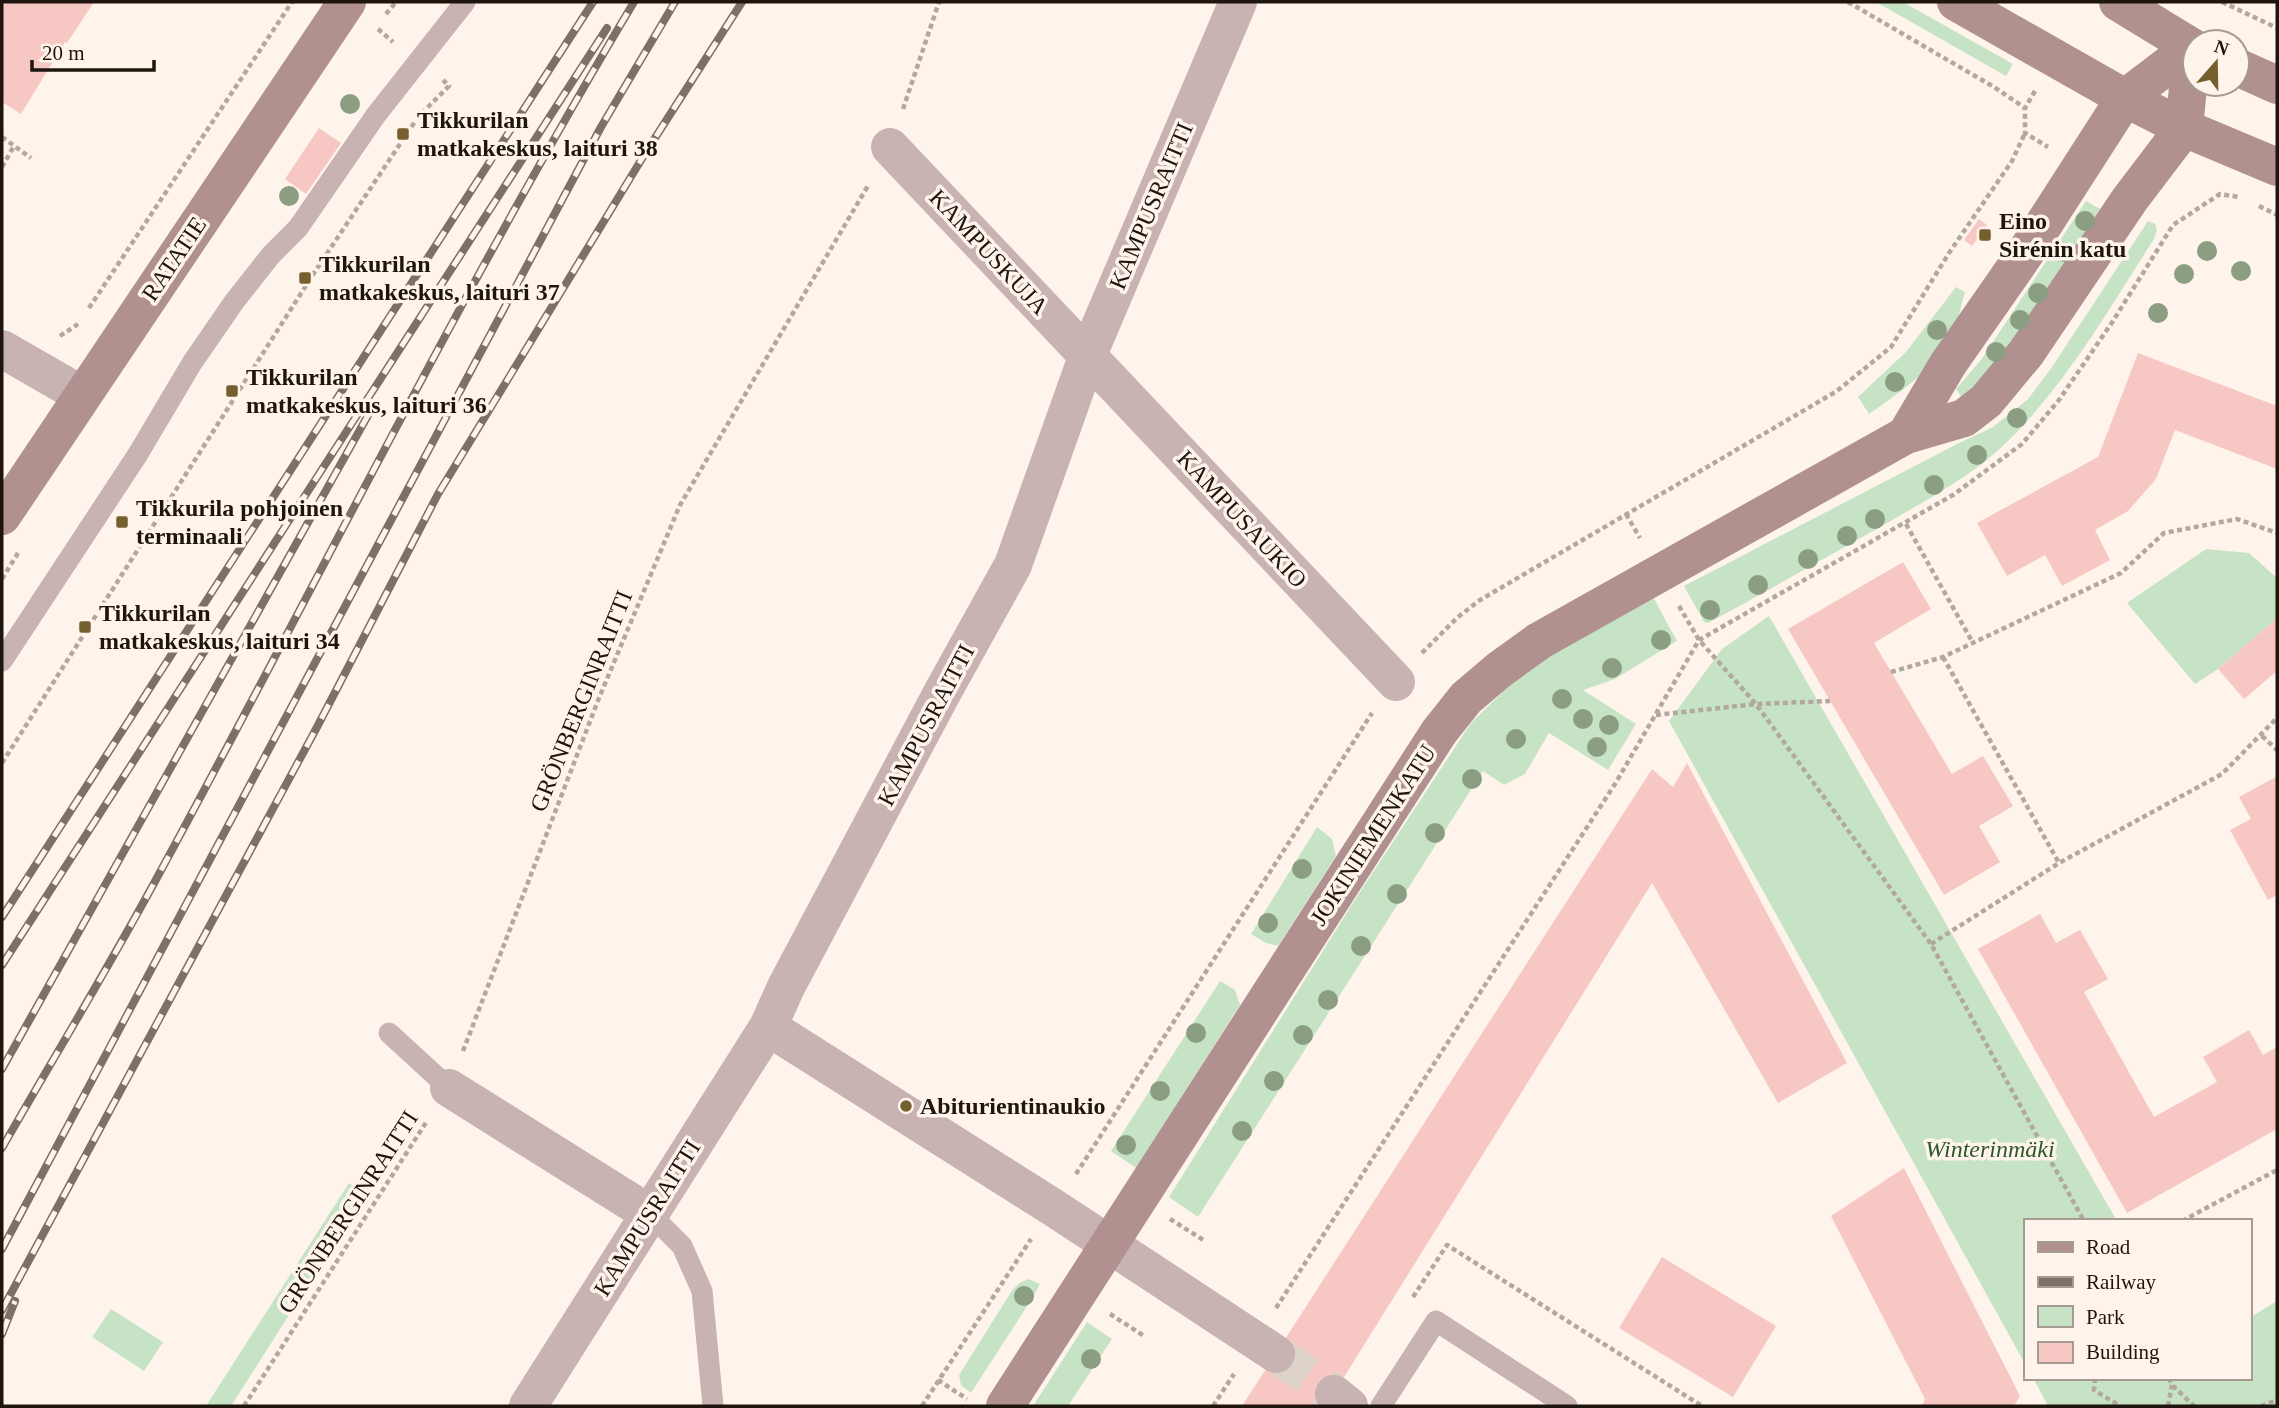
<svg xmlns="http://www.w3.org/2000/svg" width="2279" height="1408" viewBox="0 0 2279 1408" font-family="Georgia,serif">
	<rect width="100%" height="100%" fill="#fff4eb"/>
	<path fill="#c6e4c5" d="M1876,2H1903L2013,64L2006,76Z
		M2086,201L2100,209L2018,338L1963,399L1956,389L1981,360Z
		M2148,221L2155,224L2157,230L2154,239C2109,309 2067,383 2008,441C1974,475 1930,498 1889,522C1829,556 1769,590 1708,623L1704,622L1684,586L1955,445L1993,427L2028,399L2052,367Z
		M1956,287L1965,292C1961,306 1958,322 1952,335C1935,369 1899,393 1869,414L1858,397L1906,352Z
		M2206,549L2249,553L2277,578V618L2218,669L2195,684L2127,603Z
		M1652,595L1677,641L1615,679L1583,690L1636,724L1608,770L1549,733L1525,774L1504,785L1483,771L1198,1217L1169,1197L1356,898L1471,723L1513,682L1559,649Z
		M1769,616L2117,1221H2025V1364L1669,721L1722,649Z
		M1317,827L1332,839L1336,856L1278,946L1266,943L1251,934Z
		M1220,981L1235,990L1240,1005L1136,1168L1111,1151Z
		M349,1183L364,1194L362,1201L231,1406H206Z
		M1029,1279L1040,1284L1033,1297L971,1393L961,1385L959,1375L1013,1289L1021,1282Z
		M2277,1301V1406H2048L2033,1378H2249V1318Z
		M111,1309L163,1342L144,1371L92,1337Z
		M1087,1322L1112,1339L1068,1406H1033Z"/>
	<path fill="#f7c7c4" d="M2,2H94L67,43L65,42L21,114L2,102Z
		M319,128L341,143L306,194L285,179Z
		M1979,219L1987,225L1972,246L1964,240Z
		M2138,353L2277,406V469L2175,430L2156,479L2128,511L2095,530L2110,560L2062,586L2045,555L2007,576L1977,523L2098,457Z
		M1903,562L1931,609L1874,643L1952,774L1983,756L2013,806L1979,826L2000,862L1944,895L1788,629Z
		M2277,618V671L2244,699L2218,669Z
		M1687,763L1847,1063L1778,1103L1652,883L1326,1406H1242L1652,769L1673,787Z
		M2276,777L2277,895L2268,900L2230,830L2251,819L2239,797Z
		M2040,914L2056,943L2080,930L2108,979L2084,992L2154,1117L2217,1082L2203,1057L2249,1030L2263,1055L2277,1047V1129L2127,1213L1978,949Z
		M1904,1168L2020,1396L2014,1406H1922L1925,1399L1831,1216Z
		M1662,1257L1776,1326L1733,1397L1619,1328Z"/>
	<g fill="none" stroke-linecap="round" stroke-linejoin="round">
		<path stroke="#ddd3ca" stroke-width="38" stroke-dasharray="38 19" stroke-linecap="butt" d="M1276,1354L1334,1394"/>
		<path stroke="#b2a89f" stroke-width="4.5" stroke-dasharray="5 3.5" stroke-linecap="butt" d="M1848,2L1994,87L2025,108
			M2222,2L2277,28
			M386,14L396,2
			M378,29L393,42
			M2035,91L2025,108V133L2048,147
			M903,109L939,2
			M2,137L31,158
			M2,167L14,146
			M2259,206L2277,215
			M89,308L292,2
			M60,336L78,324
			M1626,514L1640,538
			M1906,524L1973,643
			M2,579L18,553
			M1679,606L1699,640L1756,704L1931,944L2084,1221
			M1422,653L1458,617L1480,600L1837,391L1891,347L1949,253L2012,161L2025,133
			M1943,657L2059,863
			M1891,672L1943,657L2121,573L2164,533L2237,519L2277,533
			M1656,715L1756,704L1830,701
			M2262,736L2277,750
			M2,763L314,273L418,117L449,86L443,80
			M1931,944L2059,863L2222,774L2277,718
			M463,1051L599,698L680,505L869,184
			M1076,1174L1372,713
			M1170,1219L1205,1241
			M2182,1221L2277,1170
			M1413,1297L1447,1245L1702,1406
			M1276,1308L1615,784L1699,640L1953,495L2022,444L2059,400L2113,321L2173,225L2220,194L2239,197
			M1110,1314L1144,1336
			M2095,1378L2094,1390L2120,1406
			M2169,1378L2172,1385L2194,1406
			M938,1380L967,1399
			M244,1406L427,1121
			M922,1406L1031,1239
			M1213,1406L1234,1374
			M2168,1406L2172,1385
			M2261,1406L2277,1400"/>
		<path stroke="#c8b2b2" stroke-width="21" d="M2,661L138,454L192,363L234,302L271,255L298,228L376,115L465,2
			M389,1033L449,1088
			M650,1214L682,1246L702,1291L713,1406
			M1381,1406L1436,1321L1567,1406"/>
		<path stroke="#c8b2b2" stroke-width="38" d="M890,147L1396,682
			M2,349L82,395
			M768,1027L1054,1208L1276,1354
			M449,1088L650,1214
			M1334,1394L1349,1406
			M528,1406L768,1027L786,987L942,693L1013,565L1087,357L1238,2"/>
		<path stroke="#b09190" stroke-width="38" d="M1956,2L2125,98L2184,128L2277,167
			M2118,2L2195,49
			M2237,67L2277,85
			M1906,435L1948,364L2024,255L2125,98L2192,47
			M2,516L347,2
			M1005,1406L1439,732L1466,698L1499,670L1539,641L1906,435L1964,418L1986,401L2026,353L2130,199L2184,128L2192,47"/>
		<g stroke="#7b7169" stroke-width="8">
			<path id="rail" d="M2,917L593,2
				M2,965L607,28
				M2,1069L371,410
				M2,1148C54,1057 109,967 159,874C317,583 464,286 634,2
				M2,1249L601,127L675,2
				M2,1310L316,729L438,494L646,152L742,2
				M2,1334L15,1301"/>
		</g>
		<use href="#rail" stroke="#fff4eb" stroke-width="5" stroke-dasharray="16" stroke-linecap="butt"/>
	</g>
	<g fill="#8c9e82">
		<circle cx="350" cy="104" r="10"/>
		<circle cx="289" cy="196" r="10"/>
		<circle cx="2085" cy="221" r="10"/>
		<circle cx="2207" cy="251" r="10"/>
		<circle cx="2064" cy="252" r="10"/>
		<circle cx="2241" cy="271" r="10"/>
		<circle cx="2184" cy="274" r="10"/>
		<circle cx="2038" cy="293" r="10"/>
		<circle cx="2158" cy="313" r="10"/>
		<circle cx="2020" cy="320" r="10"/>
		<circle cx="1937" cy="330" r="10"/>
		<circle cx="1996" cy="352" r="10"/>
		<circle cx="1895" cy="382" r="10"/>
		<circle cx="2017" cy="418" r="10"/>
		<circle cx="1977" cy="455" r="10"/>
		<circle cx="1934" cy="485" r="10"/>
		<circle cx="1875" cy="519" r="10"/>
		<circle cx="1847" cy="536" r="10"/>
		<circle cx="1808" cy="559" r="10"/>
		<circle cx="1758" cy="585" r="10"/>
		<circle cx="1710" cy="610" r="10"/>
		<circle cx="1661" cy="640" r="10"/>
		<circle cx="1612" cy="668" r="10"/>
		<circle cx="1562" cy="699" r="10"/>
		<circle cx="1583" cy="719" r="10"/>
		<circle cx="1609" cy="725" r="10"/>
		<circle cx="1516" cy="739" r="10"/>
		<circle cx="1597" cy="747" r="10"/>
		<circle cx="1472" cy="779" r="10"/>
		<circle cx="1435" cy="833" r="10"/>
		<circle cx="1302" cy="869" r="10"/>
		<circle cx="1397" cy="894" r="10"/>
		<circle cx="1268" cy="923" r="10"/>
		<circle cx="1361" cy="946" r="10"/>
		<circle cx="1328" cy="1000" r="10"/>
		<circle cx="1196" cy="1033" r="10"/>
		<circle cx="1303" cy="1035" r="10"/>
		<circle cx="1274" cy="1081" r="10"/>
		<circle cx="1160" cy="1091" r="10"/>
		<circle cx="1242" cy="1131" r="10"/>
		<circle cx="1126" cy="1145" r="10"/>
		<circle cx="1024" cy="1296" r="10"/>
		<circle cx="1091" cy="1359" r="10"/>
	</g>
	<g fill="#765f2f" stroke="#fff4eb" stroke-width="2.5">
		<rect x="396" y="127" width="14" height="14" rx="3.5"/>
		<rect x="1978" y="228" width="14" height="14" rx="3.5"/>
		<rect x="298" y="271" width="14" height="14" rx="3.5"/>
		<rect x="225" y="384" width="14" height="14" rx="3.5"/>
		<rect x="115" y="515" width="14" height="14" rx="3.5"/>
		<rect x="78" y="620" width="14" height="14" rx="3.5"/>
		<circle cx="906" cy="1106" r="7"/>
	</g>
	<g text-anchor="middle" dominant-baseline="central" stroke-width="7" stroke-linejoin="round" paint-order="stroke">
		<g font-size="24" font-weight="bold" fill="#1e150d" stroke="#fff4eb" text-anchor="start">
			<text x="417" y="120">Tikkurilan<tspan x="417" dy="28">matkakeskus, laituri 38</tspan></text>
			<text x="1999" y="221">Eino<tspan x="1999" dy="28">Sirénin katu</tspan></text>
			<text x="319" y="264">Tikkurilan<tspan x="319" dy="28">matkakeskus, laituri 37</tspan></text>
			<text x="246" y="377">Tikkurilan<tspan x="246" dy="28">matkakeskus, laituri 36</tspan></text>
			<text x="136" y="508">Tikkurila pohjoinen<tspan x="136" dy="28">terminaali</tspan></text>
			<text x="99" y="613">Tikkurilan<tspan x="99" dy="28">matkakeskus, laituri 34</tspan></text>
			<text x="920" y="1106">Abiturientinaukio</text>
		</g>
		<g font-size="24" fill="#1e150d" stroke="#fff4eb">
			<text transform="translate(1151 206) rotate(-67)">KAMPUSRAITTI</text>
			<text transform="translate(989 252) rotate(47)">KAMPUSKUJA</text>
			<text transform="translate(174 259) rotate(-56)">RATATIE</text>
			<text transform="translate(1242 519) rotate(47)">KAMPUSAUKIO</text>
			<text transform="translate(581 701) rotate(-68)">GRÖNBERGINRAITTI</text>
			<text transform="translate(926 725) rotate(-62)">KAMPUSRAITTI</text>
			<text transform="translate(1373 835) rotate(-57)">JOKINIEMENKATU</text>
			<text transform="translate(348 1212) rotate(-57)">GRÖNBERGINRAITTI</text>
			<text transform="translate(647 1218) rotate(-58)">KAMPUSRAITTI</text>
		</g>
		<g font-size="24" font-style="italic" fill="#2d582d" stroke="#fff4eb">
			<text x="1990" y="1149">Winterinmäki</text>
		</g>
	</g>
	<rect width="2279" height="1408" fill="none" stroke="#1e150d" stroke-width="7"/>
	<rect x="2024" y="1219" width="228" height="161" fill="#fff4eb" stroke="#a59b92" stroke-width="2"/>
	<rect x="2038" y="1242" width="35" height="10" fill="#b09190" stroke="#a59b92" stroke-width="2"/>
	<text x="2086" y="1254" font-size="21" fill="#1e150d">Road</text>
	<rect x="2038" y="1277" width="35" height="10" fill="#7b7169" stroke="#a59b92" stroke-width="2"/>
	<text x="2086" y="1289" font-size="21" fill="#1e150d">Railway</text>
	<rect x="2038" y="1306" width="35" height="21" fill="#c6e4c5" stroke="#a59b92" stroke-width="2"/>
	<text x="2086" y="1324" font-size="21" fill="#1e150d">Park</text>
	<rect x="2038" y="1342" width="35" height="21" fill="#f7c7c4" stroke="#a59b92" stroke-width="2"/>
	<text x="2086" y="1359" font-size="21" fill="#1e150d">Building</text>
	<g transform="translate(2216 63) rotate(20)"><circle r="33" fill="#fff4eb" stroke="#a59b92" stroke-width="2"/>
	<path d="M0-5L12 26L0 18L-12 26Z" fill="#765f2f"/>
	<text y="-10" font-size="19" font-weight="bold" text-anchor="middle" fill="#1e150d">N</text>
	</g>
	<path d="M32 60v10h122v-10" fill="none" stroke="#1e150d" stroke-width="3.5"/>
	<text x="42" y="60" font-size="21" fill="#1e150d" stroke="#fff4eb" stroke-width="5" paint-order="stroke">20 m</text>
</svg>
